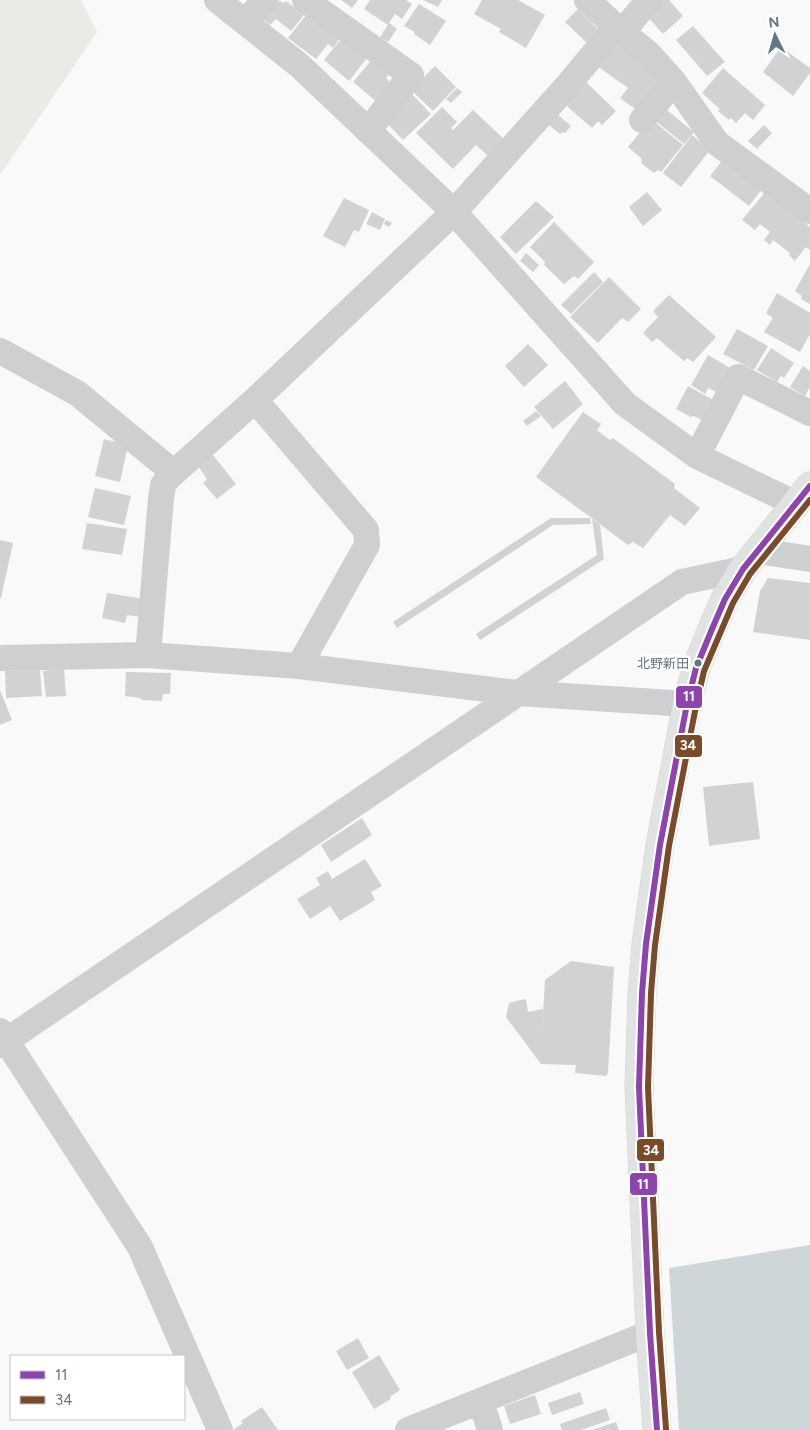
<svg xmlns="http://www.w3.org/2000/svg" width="810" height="1430" viewBox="0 0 810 1430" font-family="Figtree,'Noto Sans JP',sans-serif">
	<rect width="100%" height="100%" fill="#f9f9f9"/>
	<path fill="#e8ebe6" d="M0,0H81L97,32L0,175Z"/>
	<path fill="#ced6d9" d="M810,1245V1430H679L669,1268Z"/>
	<path fill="#d0d2d3" d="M277,0L284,3L286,1L304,15L291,31L276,19L270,25L261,17Z
		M341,0H358L352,8Z
		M370,0H406L412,4L402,19L395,14L389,23L397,29L388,42L380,37L388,25L364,9Z
		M423,0H442L438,7Z
		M482,0H518L545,15L526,48L499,32L501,29L474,14Z
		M662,0H669L683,16L663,34L646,15Z
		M419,4L446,21L430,45L414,34L415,32L404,26Z
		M578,9L601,32L589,45L565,22Z
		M307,14L341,37L333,48L328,44L316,59L288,38Z
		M693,26L725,62L707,76L676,40Z
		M342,38L367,58L349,81L324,60Z
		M617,42L665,80L641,113L620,98L628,88L597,66Z
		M781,47L810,68V73L793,96L763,72Z
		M374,57L391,72L386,78L390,82L377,102L353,82Z
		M435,66L456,87L433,111L411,90Z
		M723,68L765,105L753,120L745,113L736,123L731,118L729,120L718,111L720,109L702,93Z
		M585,81L616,111L602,125L598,121L592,128L569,108L565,103Z
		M457,88L462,92L451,103L446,99Z
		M411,93L431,114L403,140L383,119Z
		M662,106L694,132L684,144L653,119Z
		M442,107L457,122L451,128L453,130L473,110L504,139L488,156L476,145L453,169L416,133Z
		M556,113L571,126L565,133L562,132L560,134L546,123Z
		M651,119L683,145L661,172L658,170L654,173L641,163L642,159L628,147Z
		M764,125L772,133L757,149L748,141Z
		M692,135L710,150L681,187L663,173Z
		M724,158L763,188L749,206L710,176Z
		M766,191L810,227V250L806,247L795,261L789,255L790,253L773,240L770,245L764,240L770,232L760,224L755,230L742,220Z
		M647,192L662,210L643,226L629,207Z
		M344,198L369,210L359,232L354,230L345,247L323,236Z
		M536,201L554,217L516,254L500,237Z
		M372,212L385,219L380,230L366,224Z
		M386,220L392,223L389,227L384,224Z
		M554,222L594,262L578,279L574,276L564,284L544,265L545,262L530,247Z
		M526,253L539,265L533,272L520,261Z
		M810,264V304L801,299L802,296L795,291Z
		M594,272L603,282L571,314L561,305Z
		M609,277L641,309L628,322L622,318L598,343L570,317Z
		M777,293L810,313V334L800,352L764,332L773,318L766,313Z
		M669,295L716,337L693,362L687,358L684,361L657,338L652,342L643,333L658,317L653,311Z
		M737,329L768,346L754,370L723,354Z
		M528,344L548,365L524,387L505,366Z
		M771,348L794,363L784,378L781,376L777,382L757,370Z
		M708,355L732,369L718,393L708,388L705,394L691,385Z
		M803,366L810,371V387L805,396L790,387Z
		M565,381L583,404L553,429L534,407Z
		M688,386L715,401L704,421L694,416L691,417L676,409Z
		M536,411L541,416L527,426L523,421Z
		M583,412L601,424L597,430L610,440L613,438L675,484L674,488L700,508L685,526L670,515L643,548L633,542L628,545L536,477Z
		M104,439L128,445L120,482L95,476Z
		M213,455L236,484L217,499L203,483L207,479L198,466Z
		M95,488L131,496L124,525L88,517Z
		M551,518H590L591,524L553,525L397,628L393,622Z
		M592,519L600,525L604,559L480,640L476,634L597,555Z
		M87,523L127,529L122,555L82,549Z
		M0,540L13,543L1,598H0Z
		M768,578L810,583V640L753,632L760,591Z
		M107,593L144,599L141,617L127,615L125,623L102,618Z
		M40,669L42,696L6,698L5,671Z
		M64,669L66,696L46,697L43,671Z
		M126,672L171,673L170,694H163L162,701L141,700V698L125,696Z
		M0,690L12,720L0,725Z
		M753,782L760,839L709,846L703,787Z
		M362,818L372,835L331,862L321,845Z
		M365,859L382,886L371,892L375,900L340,921L330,906L310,919L297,899L320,885L316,878L328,871L332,879Z
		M571,961L614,967L608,1073L606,1076L575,1073L576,1065L541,1064L506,1017L509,1003L524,999L526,1000L528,1012L543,1009L542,1031L545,980Z
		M358,1338L369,1358L347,1370L336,1351Z
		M379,1355L400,1390L390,1397L391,1399L374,1409L352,1372Z
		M580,1392L584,1404L552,1415L548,1403Z
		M535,1395L541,1414L510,1424L504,1406Z
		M262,1407L278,1430H233L243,1423L241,1421Z
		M606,1408L610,1420L581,1430H562L560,1424Z
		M616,1422L619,1430H592Z"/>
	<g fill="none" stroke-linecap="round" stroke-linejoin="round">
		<g stroke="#d5d6d7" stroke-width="29">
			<path id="major" d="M657,1430L650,1333L639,1087L642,993L646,944L660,845L687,704L696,668L712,629L725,599L743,569L810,486"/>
		</g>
		<path stroke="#cecfd0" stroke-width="26" d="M217,0L300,66L454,212L625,404L697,456L796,504
			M305,0L411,75L368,131
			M587,0L616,27L648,53L674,82L717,143L810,211
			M245,22L265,0
			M622,32L649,0
			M642,120L674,82
			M0,351L77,393L173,472
			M255,400L366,530L367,545L299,666
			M697,456L738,377L810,413
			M758,551L810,559
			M148,655L161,498L163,485L168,478L255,400L454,212L567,86L616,27
			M0,658L148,655L299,666L518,693L687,704
			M0,1031L140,1247L220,1430
			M0,1045L682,582L743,569
			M481,1401L490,1430
			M408,1430L650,1333"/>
		<use href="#major" stroke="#e1e2e2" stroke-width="28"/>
		<g stroke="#fff" stroke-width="10">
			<path id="bus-1" d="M657,1430L650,1333L639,1087L642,993L646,944L660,845L687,704L696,668L712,629L725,599L743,569L810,486"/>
		</g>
		<g stroke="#fff" stroke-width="10">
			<path id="bus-2" d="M666,1429L659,1332L648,1087L651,993L655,945L669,846L696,706L704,671L733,603L750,574L810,500"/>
		</g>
		<use href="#bus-1" stroke="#8e44ad" stroke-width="6"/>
		<use href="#bus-2" stroke="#7a4b2a" stroke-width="6"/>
	</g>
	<circle fill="#657683" stroke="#fff" stroke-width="2" cx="698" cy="663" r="4.5"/>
	<g text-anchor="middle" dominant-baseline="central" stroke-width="5" stroke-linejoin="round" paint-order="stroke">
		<g font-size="13" fill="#657683" stroke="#fff" text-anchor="end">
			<text x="689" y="663">北野新田</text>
		</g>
	</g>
	<g stroke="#fff" stroke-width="2">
		<rect x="675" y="685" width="28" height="24" rx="5" fill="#8e44ad"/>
		<rect x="674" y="734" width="29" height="24" rx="5" fill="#7a4b2a"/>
		<rect x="636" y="1138" width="29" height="24" rx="5" fill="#7a4b2a"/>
		<rect x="629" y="1172" width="29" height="24" rx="5" fill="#8e44ad"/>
	</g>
	<g font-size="14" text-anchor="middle" font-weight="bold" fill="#fff">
		<text x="689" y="701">11</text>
		<text x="688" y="750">34</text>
		<text x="651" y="1155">34</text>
		<text x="643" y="1189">11</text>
	</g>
	<rect x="10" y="1355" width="175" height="65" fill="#ffffff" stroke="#c1c8cd"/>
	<rect x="20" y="1371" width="25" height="8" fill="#8e44ad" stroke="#c1c8cd"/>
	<text x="55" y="1380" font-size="15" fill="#657683">11</text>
	<rect x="20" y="1396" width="25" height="8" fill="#7a4b2a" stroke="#c1c8cd"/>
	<text x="55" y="1405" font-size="15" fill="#657683">34</text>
	<g transform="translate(775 35) rotate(355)" stroke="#ffffff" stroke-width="4" paint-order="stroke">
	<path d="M0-4L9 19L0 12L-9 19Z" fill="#657683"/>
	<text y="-8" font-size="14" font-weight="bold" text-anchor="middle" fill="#657683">N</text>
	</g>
</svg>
